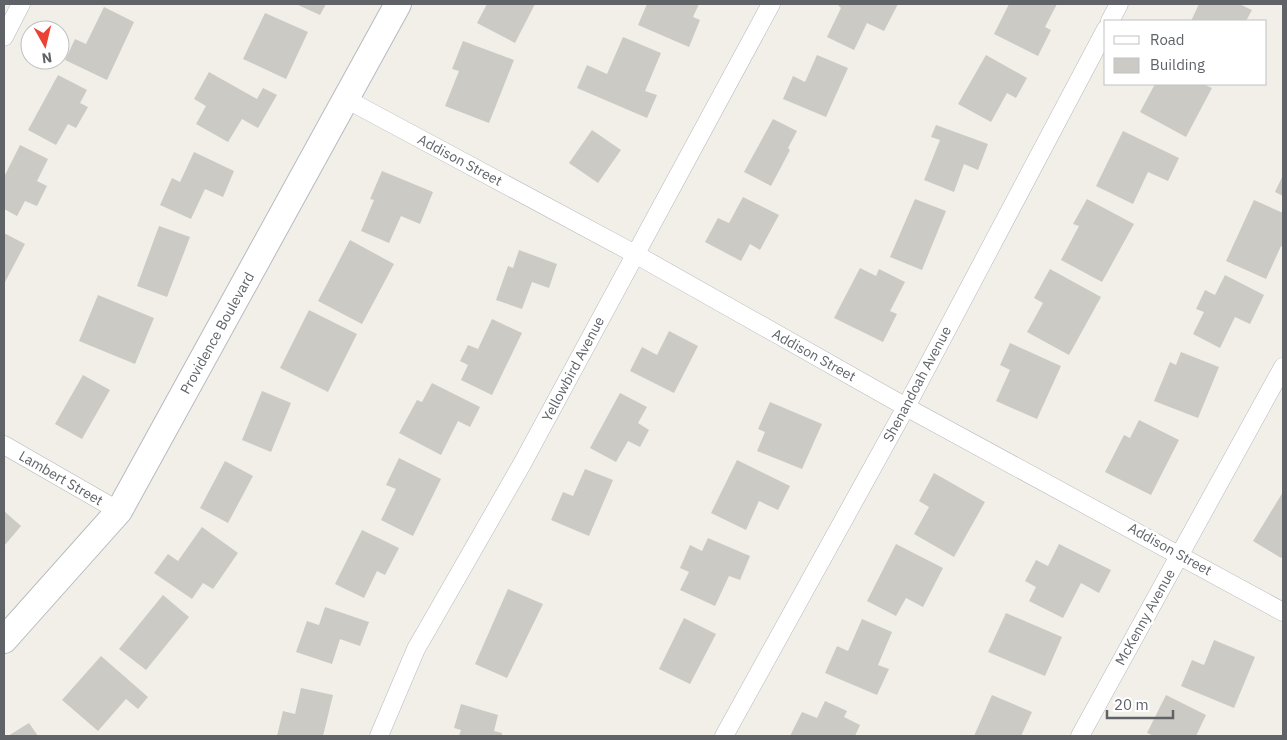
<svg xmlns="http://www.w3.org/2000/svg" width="1287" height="740" viewBox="0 0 1287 740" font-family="'IBM Plex Sans',sans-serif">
	<rect width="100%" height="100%" fill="#f1efe8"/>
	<path fill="#cccac5" d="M296,4H326L320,15Z
		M487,4H535L515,43L477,23Z
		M647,4H699L693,17L700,20L689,47L638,25Z
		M837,4H898L884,31L867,23L854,50L827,37L841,8Z
		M1009,4H1057L1045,27L1051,30L1038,56L994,34Z
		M1199,4H1239L1252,10L1246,21H1191Z
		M104,7L134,22L107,80L65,60L75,39L86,44Z
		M265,13L308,32L286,79L243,59Z
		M623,37L661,53L645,91L657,95L647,118L577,88L587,65L607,74Z
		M463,41L514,60L489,123L445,106L459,71L452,69Z
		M817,55L848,68L826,117L783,99L793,76L805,82Z
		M986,55L1027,78L1016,98L1007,93L991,122L958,104Z
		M209,72L257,99L263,88L277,95L258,128L242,119L228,142L196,124L206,106L194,99Z
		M58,75L87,90L80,103L88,107L76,128L68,124L56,145L28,130Z
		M1155,84H1203L1212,88L1186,137L1140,112Z
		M773,119L797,131L788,148L790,150L771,186L744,172Z
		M936,125L988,144L978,170L964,164L954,192L924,180L940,140L931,137Z
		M592,130L621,150L598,183L569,163Z
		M1123,131L1179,158L1168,181L1148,172L1133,204L1096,186Z
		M20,145L48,159L37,181L47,186L37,206L25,201L17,216L4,209V177Z
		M194,152L234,171L223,197L205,189L191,219L160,205L172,178L180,182Z
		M382,171L433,192L420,224L401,216L389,243L361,231L374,200L370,199Z
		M1283,175V196L1275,192Z
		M743,197L779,215L760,250L750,244L741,261L705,242L718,218L729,223Z
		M915,199L946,211L922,270L890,257Z
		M1087,199L1134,224L1102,282L1061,260L1079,226L1073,224Z
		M1254,200L1283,213V247L1281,246L1266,279L1226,261Z
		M159,226L190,237L167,297L137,286Z
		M4,233L25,244L4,284Z
		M350,240L394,264L362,324L318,301Z
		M519,250L557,264L549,288L532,282L522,309L496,300L508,266L513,268Z
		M860,268L876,276L879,269L905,282L890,311L897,314L883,342L834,318Z
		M1050,269L1101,297L1069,355L1027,332L1043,303L1034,298Z
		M1225,275L1264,295L1250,324L1235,317L1220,348L1193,334L1204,312L1196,309L1205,290L1215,295Z
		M98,295L154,318L135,364L79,341Z
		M309,310L357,334L328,392L280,368Z
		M492,319L522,333L492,395L461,380L468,365L460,361L468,345L478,349Z
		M669,331L698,346L674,393L630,371L642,347L657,355Z
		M1010,343L1061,366L1037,419L996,401L1010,370L1000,365Z
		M1181,352L1219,367L1198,418L1154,401L1170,362L1176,365Z
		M83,375L110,390L82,439L55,424Z
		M432,383L480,407L470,427L458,421L441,455L399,433L417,400L422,402Z
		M262,391L291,403L271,452L242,440Z
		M620,393L647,407L638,423L649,430L640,447L628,441L616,462L590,448Z
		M770,402L822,424L802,469L757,451L765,432L758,429Z
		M1139,420L1179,440L1151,495L1105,472L1124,435L1130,438Z
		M399,458L441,479L413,536L381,520L396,489L386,485Z
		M737,460L790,486L778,510L759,501L746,530L711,513Z
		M225,461L253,476L228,523L200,508Z
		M585,469L613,480L589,536L551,520L563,492L573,496Z
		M934,473L985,502L954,557L914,534L929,507L919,501Z
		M1283,492V555L1281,558L1253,541Z
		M4,511L21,526L4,546Z
		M202,527L238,553L213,589L203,583L192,599L154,573L168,554L178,561Z
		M362,530L399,548L385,575L377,571L364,598L335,584Z
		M708,538L750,556L740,580L729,576L715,606L680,590L689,572L680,568L690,545L702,551Z
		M896,544L943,568L923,607L906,598L896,616L867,601Z
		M1059,544L1111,570L1099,593L1081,583L1063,618L1029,601L1036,587L1025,581L1036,560L1048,566Z
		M508,589L543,604L507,678L475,664Z
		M163,595L189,617L146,670L119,649Z
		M325,607L369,622L360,646L340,639L332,664L296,652L307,621L319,625Z
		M1006,613L1062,637L1045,676L988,652Z
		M684,618L716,634L690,684L659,669Z
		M862,619L892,632L878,665L889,669L877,695L825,673L837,646L848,651Z
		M1214,640L1255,657L1234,708L1181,686L1192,660L1204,665Z
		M101,656L148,697L138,709L126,699L98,731L62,700Z
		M301,688L333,695L323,736H277L283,711L295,714Z
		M992,695L1032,712L1021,736H974Z
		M1166,695L1206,715L1196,736H1154L1147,733Z
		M825,701L847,711L844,717L860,725L855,736H790L802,712L817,718Z
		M461,704L498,715L494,731L502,733V736H459L461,730L454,728Z
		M29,723L38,736H8Z"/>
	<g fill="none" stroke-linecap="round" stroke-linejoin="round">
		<g stroke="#b5b8bc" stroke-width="19">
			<path id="minor" d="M1110,21L1119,4
				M4,37L21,4
				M346,99L635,254L906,407L1283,612
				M4,445L119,511
				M379,736L416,649L522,464L771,4
				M724,736L906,407L1106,29
				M1080,736L1283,367"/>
		</g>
		<g stroke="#b6babf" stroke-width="28">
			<path id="secondary" d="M4,640L119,511L398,4"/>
		</g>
		<use href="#minor" stroke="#fff" stroke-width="18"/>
		<use href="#secondary" stroke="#fff" stroke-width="26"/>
	</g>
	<g text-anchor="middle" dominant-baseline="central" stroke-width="5" stroke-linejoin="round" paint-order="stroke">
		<g font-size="14" fill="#5f6368" stroke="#fff">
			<text transform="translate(460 160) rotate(28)">Addison Street</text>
			<text transform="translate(217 333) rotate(-61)">Providence Boulevard</text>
			<text transform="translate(814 355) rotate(29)">Addison Street</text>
			<text transform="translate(573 369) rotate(-62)">Yellowbird Avenue</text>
			<text transform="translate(917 384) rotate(-62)">Shenandoah Avenue</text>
			<text transform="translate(61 478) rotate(30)">Lambert Street</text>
			<text transform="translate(1170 549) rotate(29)">Addison Street</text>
			<text transform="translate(1145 617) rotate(-61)">McKenny Avenue</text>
		</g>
	</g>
	<rect width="1287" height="740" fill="none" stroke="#5f6368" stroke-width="10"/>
	<rect x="1104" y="20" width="162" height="65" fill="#ffffff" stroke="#bfc1c3"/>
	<rect x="1114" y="36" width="25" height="8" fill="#ffffff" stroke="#bfc1c3"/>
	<text x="1150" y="45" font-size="15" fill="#5f6368">Road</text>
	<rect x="1114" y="58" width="25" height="15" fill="#cccac5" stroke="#bfc1c3"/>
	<text x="1150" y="70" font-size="15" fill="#5f6368">Building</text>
	<g transform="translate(45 45) rotate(172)"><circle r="24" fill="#ffffff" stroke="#bfc1c3"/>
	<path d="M0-4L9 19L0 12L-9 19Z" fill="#ea4335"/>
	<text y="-8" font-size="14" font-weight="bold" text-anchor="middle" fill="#5f6368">N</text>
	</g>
	<path d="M1107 710v8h66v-8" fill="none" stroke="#5f6368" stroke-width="2.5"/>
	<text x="1114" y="710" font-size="15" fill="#5f6368" stroke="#ffffff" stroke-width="4" paint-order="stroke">20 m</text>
</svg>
